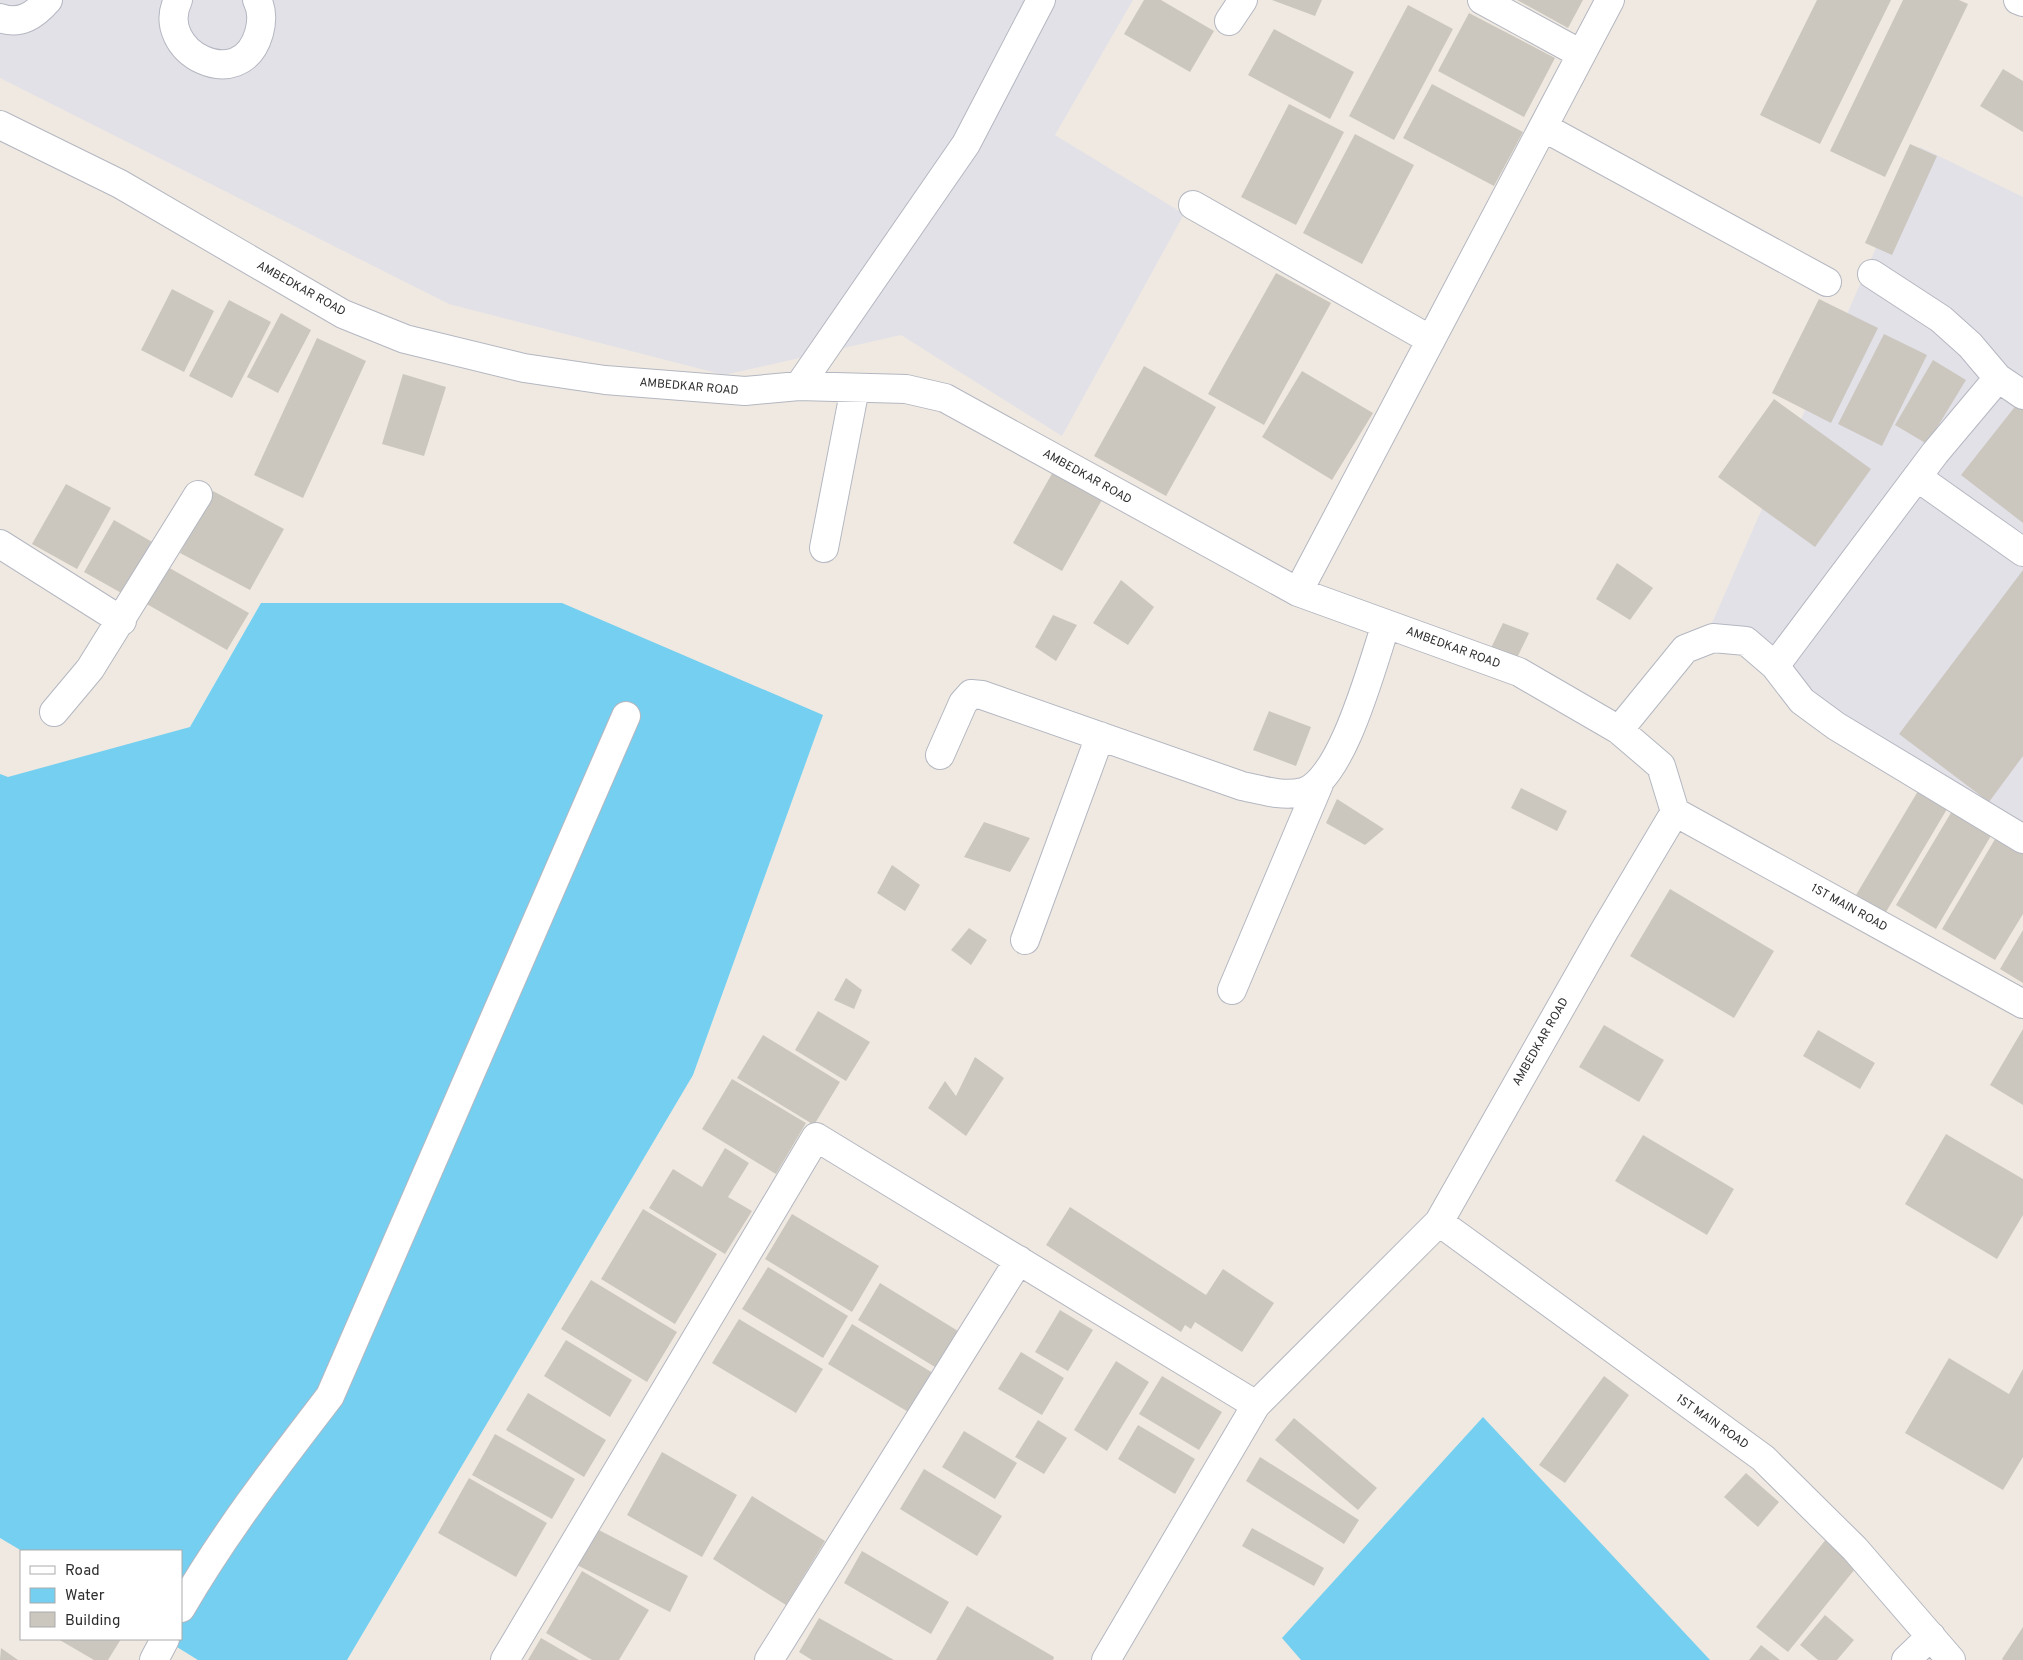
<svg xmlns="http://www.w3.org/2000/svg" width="2023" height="1660" viewBox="0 0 2023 1660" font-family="Overpass,sans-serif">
	<rect width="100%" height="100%" fill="#efe9e1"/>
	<path fill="#e3e1e8" d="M0,0H1133L1055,135L1184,214L1062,436L901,335L724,375L449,304L0,78Z
		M1920,147L2023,197V833L1709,630Z"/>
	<path fill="#75cff0" d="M261,603H562L823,715L693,1075L347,1660H198L164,1639H181V1551H22L0,1538V774L8,777L190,727Z
		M1483,1417L1710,1660H1301L1282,1638Z"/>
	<path fill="#cbc7bf" d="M1144,0H1161L1214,31L1190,72L1124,34Z
		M1272,0H1322L1315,16Z
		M1517,0H1583L1568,28Z
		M1817,0H1891L1820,144L1760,115Z
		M1903,0H1959L1968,4L1885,177L1830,151Z
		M1408,5L1453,29L1394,140L1349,116Z
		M1469,13L1555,58L1524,117L1438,71Z
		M1274,29L1354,72L1330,119L1248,75Z
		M2003,69L2023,81V132L1980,106Z
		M1432,84L1523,132L1494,186L1403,138Z
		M1289,104L1344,132L1296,225L1241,197Z
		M1355,134L1414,165L1362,264L1303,233Z
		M1910,144L1937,156L1892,255L1865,243Z
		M1276,273L1331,303L1264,425L1208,394Z
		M172,289L214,311L184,372L141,350Z
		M1819,299L1878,328L1831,423L1772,393Z
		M229,300L271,322L232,398L189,376Z
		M281,313L311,330L278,393L247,377Z
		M1884,334L1927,355L1882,446L1838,424Z
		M317,338L366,361L303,498L254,475Z
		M1933,360L1966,380L1927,444L1895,425Z
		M1144,366L1216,407L1166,496L1094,456Z
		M1302,371L1373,413L1332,480L1262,437Z
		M403,374L446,387L424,456L382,444Z
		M1774,399L1871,469L1815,547L1718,477Z
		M2021,399L2023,401V523L1961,475Z
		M1054,470L1103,498L1062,571L1013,543Z
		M66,484L111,508L77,569L32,544Z
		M213,491L284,529L250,590L180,553Z
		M114,520L161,547L132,599L84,572Z
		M1617,563L1653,588L1630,620L1596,599Z
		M166,566L249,613L227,650L145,603Z
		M2023,570V756L1989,802L1899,734Z
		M1121,580L1154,607L1128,645L1093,623Z
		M1053,615L1077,625L1056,661L1035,647Z
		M1503,623L1529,633L1516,660L1491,648Z
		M1269,711L1311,727L1296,766L1253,750Z
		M1921,786L1950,804L1886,912L1856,895Z
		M1521,788L1567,811L1557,831L1511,808Z
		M1337,799L1384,829L1365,845L1326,823Z
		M1952,811L1992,834L1936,929L1896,905Z
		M984,822L1030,838L1010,872L964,857Z
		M1998,834L2023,848V914L1995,960L1942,929Z
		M892,865L920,885L905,911L877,893Z
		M1670,889L1774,951L1734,1018L1630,956Z
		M969,928L987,940L971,965L951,950Z
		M2023,930V983L2000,969Z
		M846,978L862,990L854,1009L834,1000Z
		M818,1011L870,1042L846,1081L795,1050Z
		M1604,1025L1664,1060L1639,1102L1579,1067Z
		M2023,1029V1105L1990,1085Z
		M1818,1030L1875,1063L1860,1089L1803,1056Z
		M763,1035L840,1082L814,1125L737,1078Z
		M975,1057L1004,1078L966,1136L928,1108L945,1081L956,1096Z
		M732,1079L806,1123L776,1174L702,1129Z
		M1946,1134L2023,1179V1215L1997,1259L1905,1204Z
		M1643,1135L1734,1189L1707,1235L1615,1181Z
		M725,1148L749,1163L728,1197L752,1211L725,1254L649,1208L673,1169L702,1187Z
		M1070,1207L1206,1295L1223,1269L1274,1303L1242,1352L1195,1322L1191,1329L1185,1325L1181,1332L1046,1245Z
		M643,1209L717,1254L675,1324L601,1279Z
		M792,1214L879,1266L852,1312L765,1259Z
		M768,1267L848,1316L823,1358L742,1309Z
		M591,1280L677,1332L647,1382L561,1329Z
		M880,1283L958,1331L935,1367L858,1320Z
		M1060,1310L1093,1330L1068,1371L1035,1352Z
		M739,1319L823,1369L796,1413L712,1363Z
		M852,1324L933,1373L910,1413L828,1364Z
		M566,1340L632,1380L610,1417L544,1376Z
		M1021,1352L1064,1378L1042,1415L998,1389Z
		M1949,1358L2009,1394L2023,1369V1457L2003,1490L1905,1433Z
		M1116,1361L1149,1382L1107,1451L1074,1430Z
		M1162,1376L1222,1412L1199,1450L1139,1414Z
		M1604,1376L1629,1395L1565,1483L1539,1465Z
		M528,1393L606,1440L584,1477L506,1430Z
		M1294,1418L1377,1488L1358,1510L1275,1440Z
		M1038,1420L1067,1438L1044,1474L1015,1457Z
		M1138,1425L1195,1459L1175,1494L1118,1459Z
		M964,1431L1017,1463L995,1499L942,1467Z
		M495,1434L575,1479L552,1519L472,1475Z
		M662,1452L737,1495L702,1557L627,1515Z
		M1260,1457L1359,1520L1344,1544L1246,1481Z
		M924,1469L1002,1516L977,1556L900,1509Z
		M1746,1473L1779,1502L1758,1527L1724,1497Z
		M469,1478L547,1523L516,1577L438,1533Z
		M752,1496L825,1541L786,1605L713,1559Z
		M593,1527L688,1576L670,1612L575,1564Z
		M1252,1528L1324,1568L1314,1586L1242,1546Z
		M1827,1538L1859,1564L1788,1652L1756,1627Z
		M862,1551L949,1602L931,1634L844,1583Z
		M582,1571L649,1610L619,1660H592L546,1633Z
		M967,1606L1054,1657L1053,1660H936Z
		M1825,1615L1854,1640L1837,1660H1818L1800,1645Z
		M819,1618L894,1660H812L799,1652Z
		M2023,1627V1660H2003L2002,1659Z
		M541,1638L579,1660H528Z
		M58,1639H121L108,1660H94Z
		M1761,1645L1780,1660H1749Z
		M1,1648L18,1660H0Z"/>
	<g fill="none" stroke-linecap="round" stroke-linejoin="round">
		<g stroke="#b4b7c1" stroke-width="30">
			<path id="minor" d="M178,0C153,51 241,97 259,33C262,22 263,11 257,0
				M1482,0L1581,54
				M2018,0L2023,2
				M0,18C20,25 34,16 48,0
				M1229,21L1243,0
				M0,125L120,184L343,314L405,339L524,368L605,380L745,391L799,386L906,389L945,398L1298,592L1519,672L1619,730L1661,766L1675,812L1603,933L1439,1222L1256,1405L1106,1660
				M1543,127L1827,282
				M1193,205L1431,340
				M1872,274L1941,319L1970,345L1998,378
				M799,386L966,144L1041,0
				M1917,477L2023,552
				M0,544L122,621
				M824,548L855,388
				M1298,592L1610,0
				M1775,666L1802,701L1836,726L2023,839
				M54,712L90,669L198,495
				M1619,730L1685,649L1713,638L1746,641L1775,666L1935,453L1998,378L2023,395
				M940,755L963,703L971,694L982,695L1242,786C1261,790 1283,797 1303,792C1342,782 1373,662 1386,624
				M1675,812L2023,1004
				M1025,940L1100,736
				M1232,990L1319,784
				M1439,1222L1763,1458L1855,1549L1951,1660
				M181,1608C225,1532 277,1465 330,1396L626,716
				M154,1660L165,1639
				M505,1660L816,1137L1256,1405
				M769,1660L1019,1260
				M1906,1660L1931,1636"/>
		</g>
		<use href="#minor" stroke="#fff" stroke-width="28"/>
	</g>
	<g text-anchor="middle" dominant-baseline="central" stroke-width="5" stroke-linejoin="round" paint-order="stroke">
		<g font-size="12" fill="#2e2e2e" stroke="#fff">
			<text transform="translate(301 289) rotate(29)">AMBEDKAR ROAD</text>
			<text transform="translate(689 387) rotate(5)">AMBEDKAR ROAD</text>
			<text transform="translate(1087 477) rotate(29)">AMBEDKAR ROAD</text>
			<text transform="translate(1453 648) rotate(20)">AMBEDKAR ROAD</text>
			<text transform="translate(1849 908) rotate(29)">1ST MAIN ROAD</text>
			<text transform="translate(1541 1042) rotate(-60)">AMBEDKAR ROAD</text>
			<text transform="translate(1712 1422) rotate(35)">1ST MAIN ROAD</text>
		</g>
	</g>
	<rect x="20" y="1550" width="162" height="90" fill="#ffffff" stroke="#ababab"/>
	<rect x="30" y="1566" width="25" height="8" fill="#ffffff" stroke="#ababab"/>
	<text x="65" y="1575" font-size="15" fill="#2e2e2e">Road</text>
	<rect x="30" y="1588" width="25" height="15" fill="#75cff0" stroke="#ababab"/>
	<text x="65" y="1600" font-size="15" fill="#2e2e2e">Water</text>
	<rect x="30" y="1612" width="25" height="15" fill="#cbc7bf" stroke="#ababab"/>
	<text x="65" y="1625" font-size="15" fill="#2e2e2e">Building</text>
</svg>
